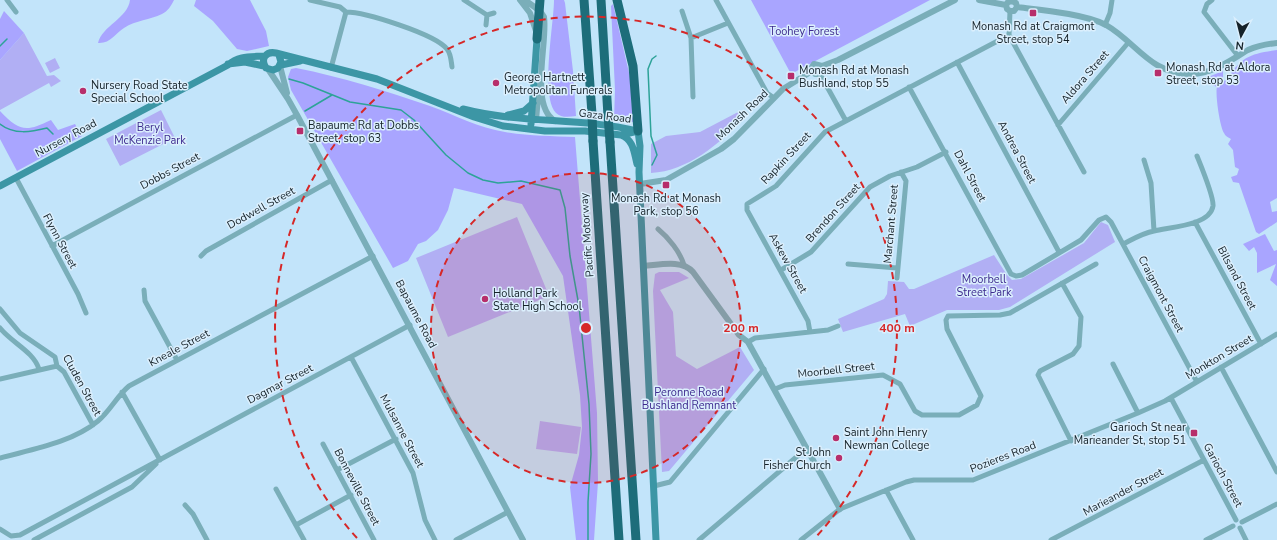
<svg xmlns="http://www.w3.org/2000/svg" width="1277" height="540" viewBox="0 0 1277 540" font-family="'Nunito Sans',sans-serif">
	<rect width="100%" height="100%" fill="#c2e4fa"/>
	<path fill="#b1aff4" d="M24,33L47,76L54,75L61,81L51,87L49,83L0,110V60Z
		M55,58L60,68L50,73L45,63Z
		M161,110L175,138L120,166L106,139Z
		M740,111L743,119C719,144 688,171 651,173V144L666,136L700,132Z
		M517,217L549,296L448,337L416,258Z
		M1101,222L1108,225L1115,242L1010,307L999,310H947L910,326L905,314L843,332L838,319L884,299L887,294L888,281L904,282L909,289H914L994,255L1007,275L1012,280L1021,279L1084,243Z
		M659,272H679L689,278L660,290L673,312L676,356L697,369L740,347L754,370L669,471L662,472L653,291L655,274Z
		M540,421L581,427L577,454L536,449Z"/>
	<path fill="#a9a5ff" d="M130,0H174C171,6 168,11 162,14C150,20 136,20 124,28C116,33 110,44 98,43C102,26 128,18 130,0Z
		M196,0H250L266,31L269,46L247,51L237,49L213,21L194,6Z
		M554,0H564L565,3L573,71L576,116C569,117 561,118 556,113C540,97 554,23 554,0Z
		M751,0H930L791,74Z
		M613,4L630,77L633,122L614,120L615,90L611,6Z
		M4,11L24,33L0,60V19Z
		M1277,50V198L1270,202L1272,212L1277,211V222L1259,234L1256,232L1239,183L1233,182L1231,177L1237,175L1239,169L1235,167L1233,150L1228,144L1231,139C1228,137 1225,136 1224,133C1220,127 1215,94 1217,87L1212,85L1208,77L1223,71V81L1227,80C1241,56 1251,54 1277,50Z
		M296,68C342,77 386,91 430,106C455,115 479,128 505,132C528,136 552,136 575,137L597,413L598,482L594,540H576L570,487L579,455L582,427L580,395L563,276L522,204L454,188L448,210L438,230L426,241L418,244L408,261L393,268L291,90L288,77L291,69Z
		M0,111C20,132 26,132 51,120L58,130L75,124L82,136L17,171L0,139Z
		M1265,234L1274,251L1277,250V286L1270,280L1276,264L1257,273V253L1254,247L1249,251L1243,244Z"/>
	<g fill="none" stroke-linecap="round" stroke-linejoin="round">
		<path stroke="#2da398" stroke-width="1.5" d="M0,46L7,39
			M289,79L303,83L350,102L401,110L414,120L446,155L468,173L483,180L498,183L521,181L560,190L565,208L570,256L579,306L589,404L591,454L588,502V540
			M305,111L332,95
			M0,124C14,135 31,132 47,128L53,134
			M652,165L657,155L651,136L648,69L652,59L656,56"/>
		<path stroke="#7aaeb9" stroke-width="5" d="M7,0L16,12
			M310,0L340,7L346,12
			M464,0L487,15
			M716,0L767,93L774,98
			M1212,0L1207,4L1204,12L1238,56
			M682,11L691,38L693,97
			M1010,11L1009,35L1084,172
			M346,12C365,12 435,34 447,49C451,54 451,60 452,67
			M486,25L487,15L494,13
			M1105,25L1110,13L1112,0
			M691,38L728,23
			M957,62L1059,252
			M331,68L346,12
			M820,74L846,121
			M909,87L1011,274L1016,276L1022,275L1081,240L1099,220L1106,217L1111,222L1197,382
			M1058,125L1128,43
			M1144,160L1151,183L1154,231
			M16,178L78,294L86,313
			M1195,222L1261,344
			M658,229C669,238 680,252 684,265
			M1123,244C1133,239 1143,233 1154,231C1169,227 1210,226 1213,206C1214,197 1201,166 1197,156
			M52,246L297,115
			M201,256L206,251L332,180
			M848,264L897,268
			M781,270L811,252L870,187L890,176L917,167L946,152
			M897,278L906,181L901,172
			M1062,283L1081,317L1079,346L1073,354L1040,371L1038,375L1071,441
			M144,290L145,301L177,360
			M0,309L20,333L55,357L57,366
			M0,328C12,343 33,351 39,369
			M810,332L808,321L747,210V204L776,186L825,132L1009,35
			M748,342L755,338L828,330L838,326
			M351,357L413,473L425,520L435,540
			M1113,364L1138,413
			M57,366L64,372L93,425
			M1221,367L1277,472
			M0,379L57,366
			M775,389L785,385L883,375L900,384L915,411L922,415H959L977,405L981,396L947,329L946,320L948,316L1000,315L1010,313L1096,264
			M122,392L160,460
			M1171,398L1236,520
			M323,444L374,540
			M0,458C33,449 71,443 98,421C110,411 117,396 129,386L373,256
			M337,470L396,439
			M654,486L670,482L764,369
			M276,489L304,540
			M886,490L913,540
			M185,505L193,514L207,540
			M1242,522L1277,504
			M296,525L351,495
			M1240,528L1246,540
			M0,529L11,536L20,535L410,325
			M34,540L132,487L156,464
			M456,540L508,512
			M699,540L807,448
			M801,540L840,509L906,482L914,480H973L1138,413L1165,401L1277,334
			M1051,540L1204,460
			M1206,540L1233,526"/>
		<path stroke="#7aaeb9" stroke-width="6" d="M520,0L530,13L536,31
			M525,0L540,11L544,17C548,41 529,106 555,121
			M979,0L1006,5
			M1006,5L1008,2L1012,1L1016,3L1017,7
			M1006,5L1007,9L1010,11H1014L1017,7
			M1017,7C1041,10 1085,14 1106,25C1136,42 1150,74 1190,74C1213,74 1229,61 1248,50C1257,46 1267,44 1277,43
			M280,66L287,93
			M268,69L288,99L297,115L523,540
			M812,71V67L814,64L822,66L838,60L955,0
			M812,71L815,74H820L822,71V66
			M536,120L539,86
			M640,184L666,180L721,149L734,139L783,89L812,71
			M644,266C659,265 682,259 693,272L739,335L748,342L840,509"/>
		<path stroke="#3c96a5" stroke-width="7" d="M279,55L281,62L278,68L273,70L266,68C260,59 266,51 276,53L377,79L474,117L503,126L545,131H585L621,135L638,131
			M228,64L245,62L264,66
			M281,65L300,61
			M463,109C521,124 581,117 637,131
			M508,115L524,111L533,103
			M531,124L537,39
			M638,131L640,146L639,172L656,540
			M621,135C634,140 634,153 637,164
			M0,186L228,65C239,55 251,57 265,56"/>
		<path stroke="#1d6d7a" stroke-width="9" d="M584,0L592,114
			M601,0L608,116
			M617,0L633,66L638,131
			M537,39L540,0
			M593,141L619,540
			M610,142L636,540"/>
		<path stroke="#1d6d7a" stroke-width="9" d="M592,114L593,141
			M608,116L610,142"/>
	</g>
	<circle cx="586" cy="328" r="155" fill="#d62828" fill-opacity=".12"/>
	<g fill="none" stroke="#d62828" stroke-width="2" stroke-dasharray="7 5">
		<circle cx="586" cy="328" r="155"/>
		<path d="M357 538A311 311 0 1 1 815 538"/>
	</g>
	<g fill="#b72e6b" stroke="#dbeffd" stroke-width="1.5">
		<rect x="1029" y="9" width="8" height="8" rx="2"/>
		<rect x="1154" y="69" width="8" height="8" rx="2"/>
		<rect x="787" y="72" width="8" height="8" rx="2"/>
		<circle cx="496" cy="83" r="4"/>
		<circle cx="83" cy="91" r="4"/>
		<rect x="296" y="127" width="8" height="8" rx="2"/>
		<rect x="662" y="181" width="8" height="8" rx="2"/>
		<circle cx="485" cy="299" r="4"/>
		<rect x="1190" y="429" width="8" height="8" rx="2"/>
		<circle cx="836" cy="438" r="4"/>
		<circle cx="839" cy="458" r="4"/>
	</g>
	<g text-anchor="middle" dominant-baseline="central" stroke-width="3" stroke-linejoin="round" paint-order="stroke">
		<g font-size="11" fill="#152229" stroke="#dbeffd" text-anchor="start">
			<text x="1033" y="26" text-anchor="middle">Monash Rd at Craigmont<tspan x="1033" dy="13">Street, stop 54</tspan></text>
			<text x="1166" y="67">Monash Rd at Aldora<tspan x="1166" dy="13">Street, stop 53</tspan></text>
			<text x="799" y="70">Monash Rd at Monash<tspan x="799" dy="13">Bushland, stop 55</tspan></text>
			<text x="504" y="77">George Hartnett<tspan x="504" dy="13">Metropolitan Funerals</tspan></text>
			<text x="91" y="85">Nursery Road State<tspan x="91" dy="13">Special School</tspan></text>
			<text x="308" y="125">Bapaume Rd at Dobbs<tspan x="308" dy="13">Street, stop 63</tspan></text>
			<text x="666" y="198" text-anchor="middle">Monash Rd at Monash<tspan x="666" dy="13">Park, stop 56</tspan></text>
			<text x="493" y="293">Holland Park<tspan x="493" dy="13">State High School</tspan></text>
			<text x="1186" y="427" text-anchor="end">Garioch St near<tspan x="1186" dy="13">Marieander St, stop 51</tspan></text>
			<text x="844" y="432">Saint John Henry<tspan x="844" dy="13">Newman College</tspan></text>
			<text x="831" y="452" text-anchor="end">St John<tspan x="831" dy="13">Fisher Church</tspan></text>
		</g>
		<g font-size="11" fill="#3d298e" stroke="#dbeffd">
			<text x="804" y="31">Toohey Forest</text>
			<text x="150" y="127">Beryl<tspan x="150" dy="13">McKenzie Park</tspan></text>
			<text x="984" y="279">Moorbell<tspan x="984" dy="13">Street Park</tspan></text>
			<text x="689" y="392">Peronne Road<tspan x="689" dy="13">Bushland Remnant</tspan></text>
		</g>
		<g font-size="11" fill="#152229" stroke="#dbeffd">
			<text transform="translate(1085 77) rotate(-49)">Aldora Street</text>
			<text transform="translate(742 115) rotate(-44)">Monash Road</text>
			<text transform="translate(605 116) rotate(7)">Gaza Road</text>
			<text transform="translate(66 138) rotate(-28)">Nursery Road</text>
			<text transform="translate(1017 152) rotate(62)">Andrea Street</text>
			<text transform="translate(786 158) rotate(-47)">Rapkin Street</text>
			<text transform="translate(170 171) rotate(-28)">Dobbs Street</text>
			<text transform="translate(970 176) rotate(62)">Dahl Street</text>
			<text transform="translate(261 208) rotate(-29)">Dodwell Street</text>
			<text transform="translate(833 213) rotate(-48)">Brendon Street</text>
			<text transform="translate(891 224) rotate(-85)">Marchant Street</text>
			<text transform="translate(587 235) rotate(-94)">Pacific Motorway</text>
			<text transform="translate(60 241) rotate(62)">Flynn Street</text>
			<text transform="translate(788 263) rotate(61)">Askew Street</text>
			<text transform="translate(1237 278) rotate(62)">Bilsand Street</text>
			<text transform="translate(1161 294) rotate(62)">Craigmont Street</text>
			<text transform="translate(416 314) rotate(62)">Bapaume Road</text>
			<text transform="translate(179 348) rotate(-28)">Kneale Street</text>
			<text transform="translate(1219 357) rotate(-31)">Monkton Street</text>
			<text transform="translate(836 370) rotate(-6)">Moorbell Street</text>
			<text transform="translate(280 384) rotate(-28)">Dagmar Street</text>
			<text transform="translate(82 385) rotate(61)">Cluden Street</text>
			<text transform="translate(402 431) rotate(62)">Mulsanne Street</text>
			<text transform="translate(1003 457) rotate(-21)">Pozieres Road</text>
			<text transform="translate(1223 475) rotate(62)">Garioch Street</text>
			<text transform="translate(357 487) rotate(62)">Bonneville Street</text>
			<text transform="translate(1123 492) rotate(-28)">Marieander Street</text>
		</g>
	</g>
	<circle cx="586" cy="328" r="6" fill="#d62828" stroke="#dbeffd" stroke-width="2"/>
	<g font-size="12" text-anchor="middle" font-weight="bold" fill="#d62828" stroke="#dbeffd" stroke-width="3" stroke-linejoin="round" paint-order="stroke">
		<text x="741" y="332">200 m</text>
		<text x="897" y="332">400 m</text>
	</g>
	<g transform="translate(1241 36) rotate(187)" stroke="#dbeffd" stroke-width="3" paint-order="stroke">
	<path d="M0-3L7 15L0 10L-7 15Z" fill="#152229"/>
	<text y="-6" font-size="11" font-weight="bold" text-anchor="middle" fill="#152229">N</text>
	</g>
</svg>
